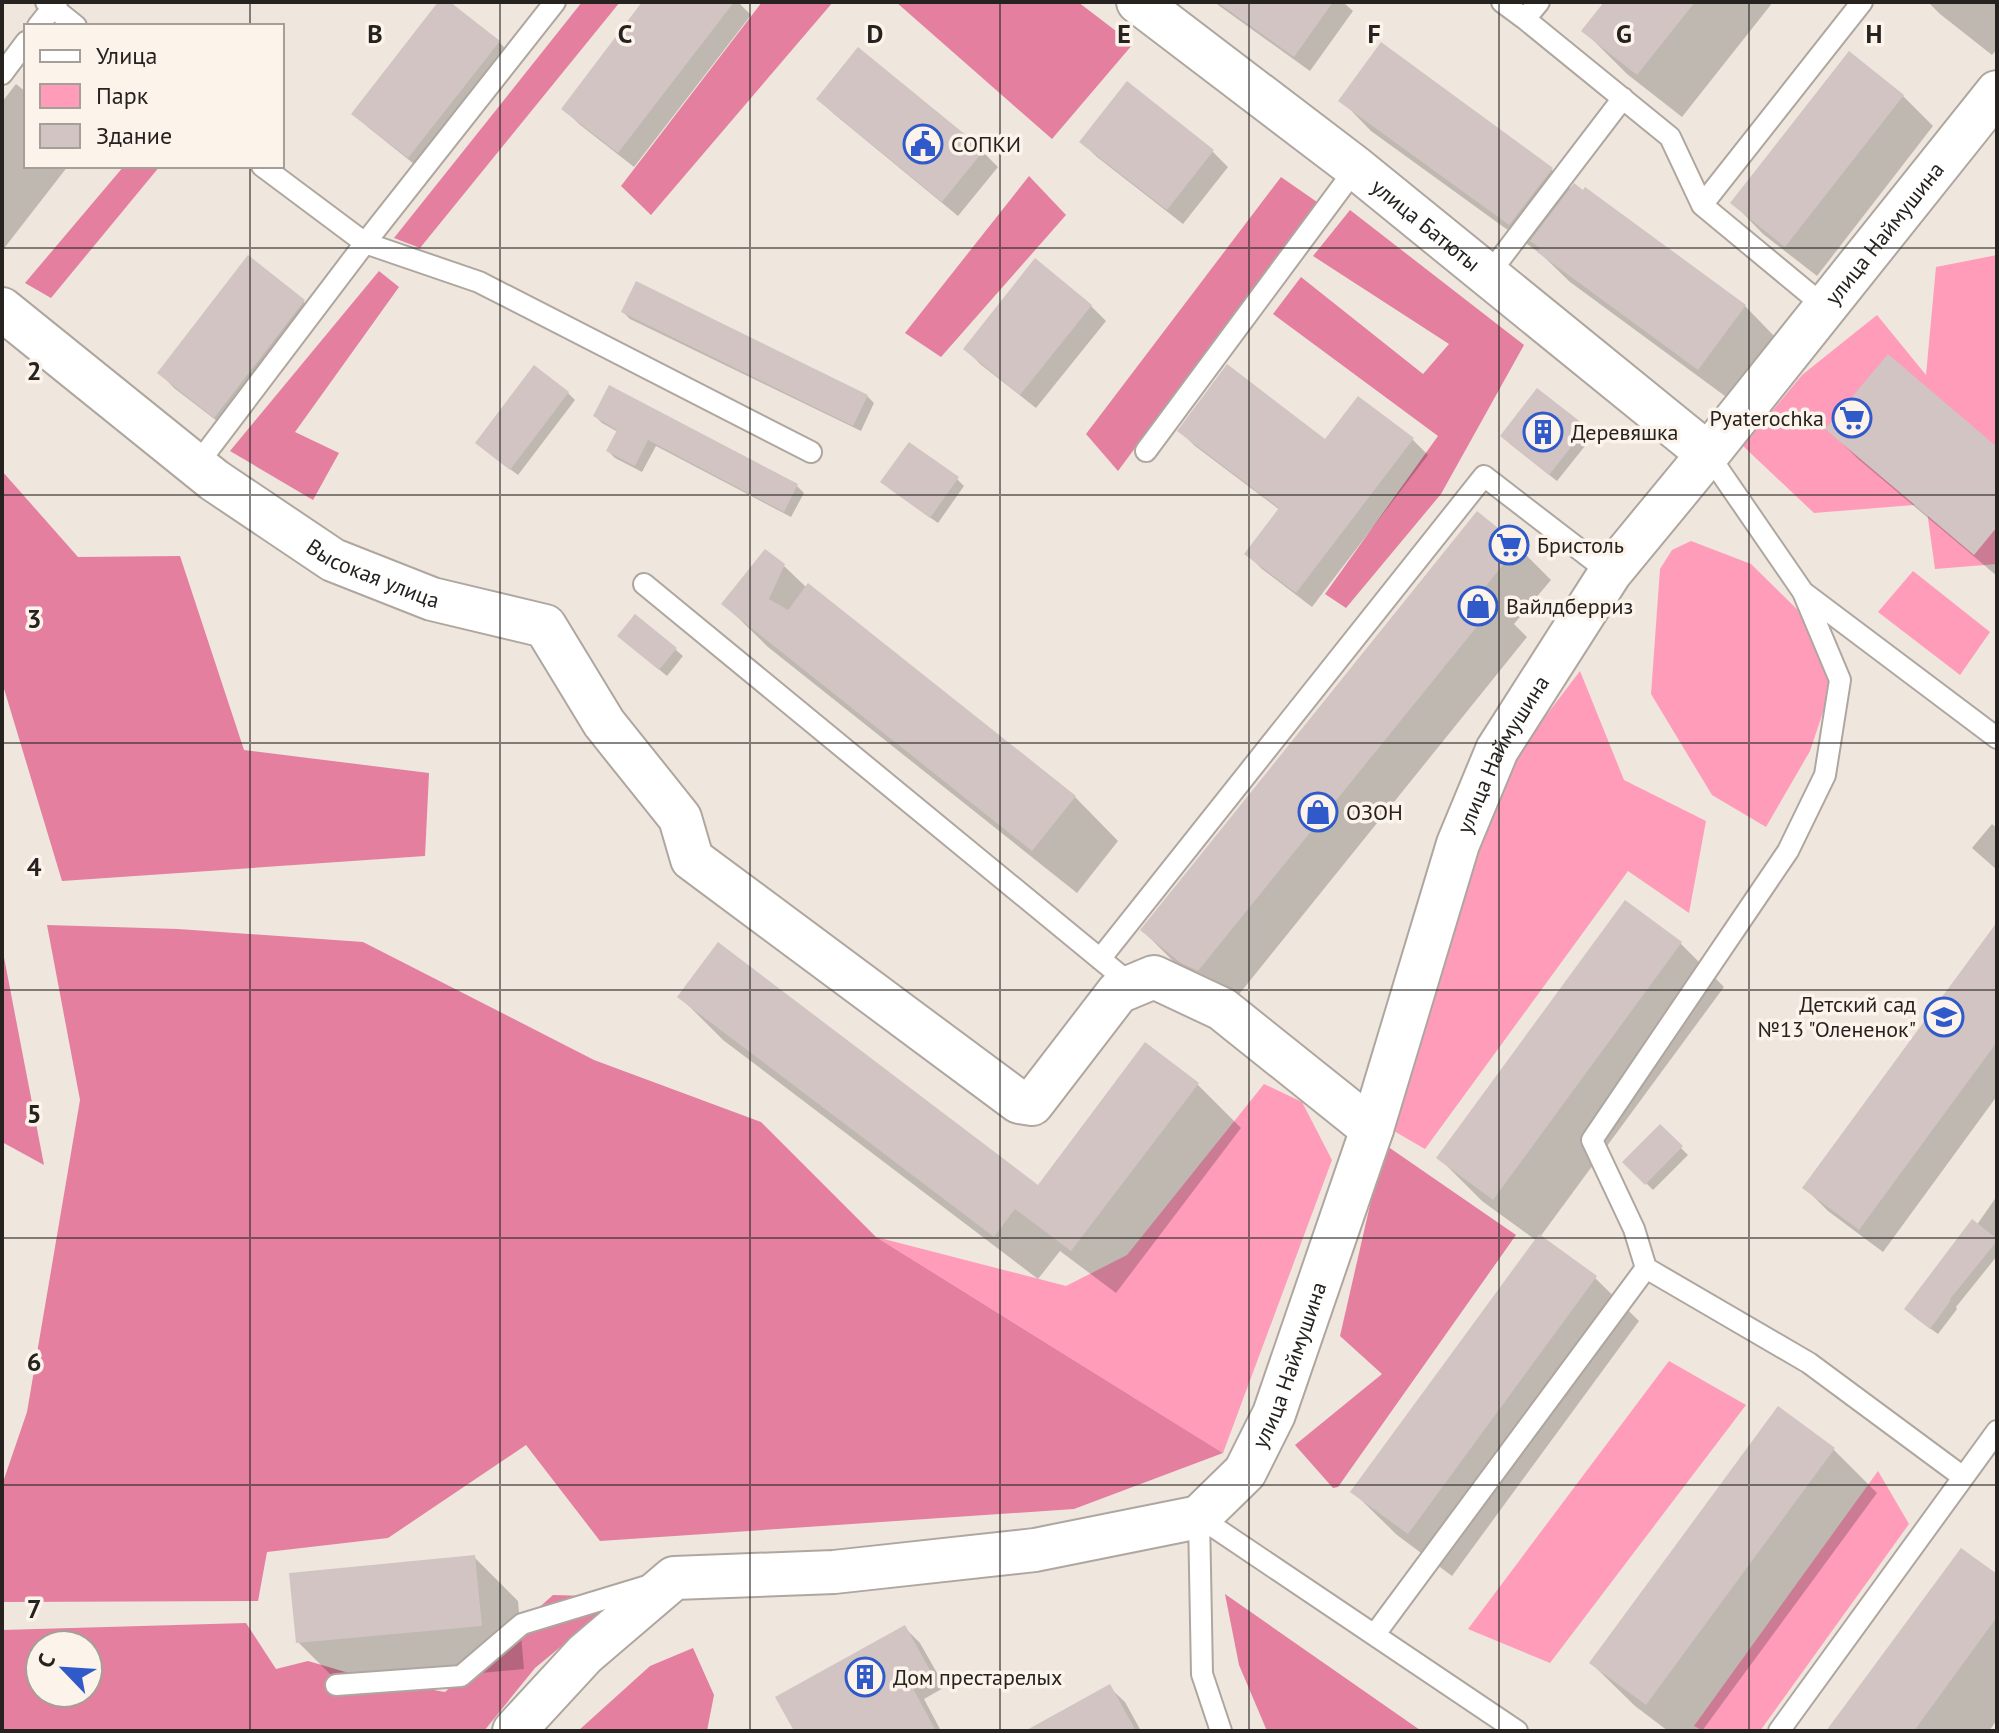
<svg xmlns="http://www.w3.org/2000/svg" width="1999" height="1733" viewBox="0 0 1999 1733" font-family="'PT Sans',sans-serif">
	<rect width="100%" height="100%" fill="#efe6de"/>
	<path fill="#fe9cba" d="M1997,255V564L1935,569L1926,504L1814,513L1743,446L1802,375L1877,315L1926,375L1936,267Z
		M1691,541L1751,564L1808,620L1833,682L1810,751L1766,827L1712,795L1651,694L1660,569L1672,550Z
		M1913,571L1990,632L1960,675L1878,612Z
		M1580,671L1624,780L1706,821L1689,913L1628,871L1425,1149L1387,1127L1479,831L1522,747Z
		M1264,1084L1302,1102L1332,1160L1223,1453L876,1237L1066,1286L1127,1255Z
		M1669,1361L1746,1405L1550,1663L1468,1629Z
		M1878,1471L1909,1524L1760,1731H1704L1694,1726Z"/>
	<path fill="#e47f9f" fill-rule="evenodd" d="M582,2H620L420,248L394,238Z
		M762,2H833L651,215L621,186Z
		M896,2H1078L1133,44L1052,139Z
		M124,166H160L51,298L25,283Z
		M1029,176L1066,215L941,357L905,333Z
		M1281,177L1317,202L1118,471L1086,434Z
		M1350,210L1524,345L1441,494L1346,608L1325,594L1438,436L1273,314L1301,277L1423,374L1449,344L1313,256Z
		M379,271L399,287L295,432L339,453L313,500L230,451Z
		M2,471L78,557L180,556L244,750L429,773L425,856L62,881L2,682Z
		M47,925L178,929L363,942L594,1060L761,1122L876,1237L1223,1453L1074,1509L600,1541L526,1445L388,1538L267,1552L258,1601L2,1602V1485L27,1412L80,1100Z
		M2,947L44,1165L2,1142Z
		M1384,1144L1516,1235L1338,1487L1333,1488L1295,1445L1382,1374L1340,1336Z
		M1225,1594L1420,1730L1419,1731H1267L1239,1665Z
		M553,1595L621,1597L535,1668L484,1731H2V1630L246,1623L276,1669L308,1661L366,1678L445,1692ZM40,1645H88V1693H40Z
		M693,1648L714,1695L707,1731H578L650,1666Z"/>
	<path fill="#0003" d="M441,2H447L499,42L514,58L424,172L369,128L354,113Z
		M645,2H738L751,15L634,167L579,124L563,108Z
		M1214,2H1343L1353,11L1310,71Z
		M1607,2H1773L1682,117L1627,74L1584,31Z
		M1928,2H1997V49L1992,55L1940,14Z
		M1382,45L1552,170L1572,190L1745,306L1775,337L1729,399L1570,282L1541,254L1371,131L1341,100Z
		M859,50L983,152L998,167L958,216L834,114L819,99Z
		M16,84L26,92V166H68L2,251V102Z
		M1127,84L1213,152L1228,167L1183,224L1097,157L1082,142Z
		M1903,96L1933,126L1817,276L1763,234L1733,203Z
		M249,258L304,302L319,317L230,431L174,388L159,372Z
		M1091,306L1106,321L1036,408L980,364L965,348Z
		M623,312L867,396L874,403L861,431L630,319Z
		M1537,391L1593,436L1557,481L1509,443Z
		M568,393L575,400L518,475L485,450Z
		M595,416L797,486L804,493L791,517L656,446L642,472L615,458L608,451L618,432L602,423Z
		M1828,429L1997,449V576L1858,459Z
		M1180,431L1326,441L1412,439L1428,455L1312,607L1262,569L1247,554L1280,510L1195,446Z
		M957,479L964,486L938,523L890,489L883,482Z
		M1478,514L1518,547L1551,580L1514,624L1527,637L1232,1003L1217,996L1175,963L1142,930Z
		M784,566L807,588L1075,797L1118,841L1077,893L768,647L724,604Z
		M636,616L683,656L667,676L627,643Z
		M1992,824L1997,828V870L1972,848Z
		M1625,903L1681,944L1724,987L1540,1237L1595,1278L1639,1321L1452,1576L1397,1535L1353,1492L1537,1241L1482,1201L1439,1158Z
		M1997,938V1096L1883,1252L1828,1211L1805,1188Z
		M679,996L1039,1187L1197,1084L1241,1128L1116,1293L1060,1251L1038,1279L723,1040Z
		M1660,1127L1688,1155L1653,1190L1625,1162Z
		M1997,1196V1256L1956,1307L1957,1309L1938,1334L1913,1316Z
		M1833,1449L1877,1493L1702,1731H1668L1635,1706L1591,1663Z
		M474,1557L518,1601L524,1669L342,1686L298,1642Z
		M1997,1577V1720L1989,1731H1828Z
		M904,1627L920,1643L945,1687L924,1699L941,1731H796Z
		M1109,1687L1125,1702L1141,1731H1029Z"/>
	<path fill="#d1c4c2" d="M438,2H450L500,41L408,158L351,114Z
		M642,2H734L618,153L561,109Z
		M1217,2H1333L1294,57Z
		M1604,2H1695L1637,75L1581,31Z
		M1381,42L1553,168L1509,225L1338,101Z
		M858,47L984,150L942,202L816,99Z
		M1849,51L1904,95L1785,247L1730,203Z
		M1127,81L1214,150L1167,210L1079,142Z
		M1574,183L1583,190L1585,187L1746,305L1698,370L1537,252L1540,248L1530,241Z
		M248,255L305,300L214,418L157,373Z
		M1035,258L1092,305L1020,395L963,349Z
		M636,281L868,395L853,426L621,312Z
		M1888,354L1997,447V527L1974,555L1825,429Z
		M1227,364L1325,439L1358,396L1414,438L1296,593L1244,554L1279,508L1177,431Z
		M534,365L569,392L510,470L475,443Z
		M609,385L798,484L784,512L648,440L635,466L606,451L617,430L593,416Z
		M1537,388L1587,427L1549,475L1500,436Z
		M909,442L959,477L930,518L880,482Z
		M1477,511L1519,545L1482,591L1496,603L1198,971L1181,963L1140,930Z
		M765,549L785,564L769,599L788,610L808,583L1076,796L1032,851L721,604Z
		M635,614L677,648L659,670L617,636Z
		M1625,900L1682,942L1493,1200L1436,1158Z
		M1997,922V1042L1859,1230L1802,1188Z
		M718,942L1038,1185L1145,1042L1199,1083L1071,1251L1015,1209L994,1237L677,997Z
		M1660,1124L1683,1146L1645,1185L1622,1162Z
		M1972,1219L1997,1239V1241L1950,1299L1951,1300L1930,1329L1904,1309Z
		M1539,1234L1597,1276L1408,1534L1350,1492Z
		M1778,1406L1835,1448L1646,1705L1589,1663Z
		M1961,1548L1997,1574V1617L1914,1731H1826Z
		M475,1555L482,1626L296,1643L289,1573Z
		M905,1625L931,1672L910,1683L936,1731H794L775,1697Z
		M1110,1684L1136,1731H1025Z"/>
	<g fill="none" stroke-linecap="round" stroke-linejoin="round">
		<g stroke="#afa79f" stroke-width="24">
			<path id="lane" d="M46,2L76,26
				M1502,2L1525,19
				M1539,2L1525,19L1670,137L1702,205L1824,306
				M38,26L57,2
				M2,74L26,42
				M262,166L365,243L479,282L811,452
				M1702,205L1862,2
				M1488,275L1623,98
				M1146,451L1356,168
				M1708,454L1803,592L1997,738
				M196,466L365,243L555,2
				M644,584L1133,986
				M1100,959L1484,476L1610,573
				M1646,1268L1809,1363L1963,1477
				M1199,1517L1517,1731
				M1199,1517L1202,1674L1221,1731
				M1375,1634L1646,1268L1634,1229L1592,1140L1788,851L1825,775L1840,680L1803,592
				M336,1685L461,1676L522,1624L647,1586
				M1779,1731L1997,1431"/>
		</g>
		<g stroke="#afa79f" stroke-width="46">
			<g id="street">
				<path id="s1" d="M1138,2L1356,168L1708,454"/>
				<path id="s2" d="M2,309L214,480L333,560L432,599L545,626L604,723L680,818L692,859L1019,1102L1032,1104L1118,992L1154,977L1222,1009L1372,1129"/>
				<path id="s3" d="M514,1731L585,1654L674,1578L834,1572L1035,1550L1199,1517L1245,1472L1274,1414L1372,1129L1458,844L1497,750L1610,573L1708,454L1997,92"/>
			</g>
		</g>
		<use href="#lane" stroke="#fff" stroke-width="20"/>
		<use href="#street" stroke="#fff" stroke-width="42"/>
	</g>
	<path fill="none" stroke="#25221f" stroke-width="2" stroke-opacity="0.55" d="M250,2V26M500,2V1731M750,2V1731M1000,2V1731M1249,2V1731M1499,2V1731M1749,2V1731M250,166V1731M2,248H1997M2,495H1997M2,743H1997M2,990H1997M2,1238H1997M2,1485H1997"/>
	<defs>
		<g id="civic-ring" transform="scale(2)"><circle r="9.5" fill="#fcf3eb" stroke="#3059c9" stroke-width="1.5"/><path d="M-.6-6.5H3V-4.5H.6V-3L4-1V1h2V6H-6V1h2V-1L-.6-3ZM-1.2 2.5V6h2.4V2.5Z" fill="#3059c9"/></g>
		<g id="supermarket-ring" transform="scale(2)"><circle r="9.5" fill="#fcf3eb" stroke="#3059c9" stroke-width="1.5"/><path d="M-6-5.5h2.5l.6 2H6L4.5 2H-2.5L-4.4-4H-6ZM-1.5 3.2a1.3 1.3 0 1 0 .1 0ZM3 3.2a1.3 1.3 0 1 0 .1 0Z" fill="#3059c9"/></g>
		<g id="building-ring" transform="scale(2)"><circle r="9.5" fill="#fcf3eb" stroke="#3059c9" stroke-width="1.5"/><path d="M-4-6H4V6H1V3H-1V6H-4ZM-2.5-4.3h1.7v1.8h-1.7ZM.8-4.3h1.7v1.8H.8ZM-2.5-1h1.7V.8h-1.7ZM.8-1h1.7V.8H.8Z" fill="#3059c9"/></g>
		<g id="shop-ring" transform="scale(2)"><circle r="9.5" fill="#fcf3eb" stroke="#3059c9" stroke-width="1.5"/><path d="M-5-2.5h2.3a2.7 3.5 0 0 1 5.4 0H5L5.5 6h-11ZM-1.5-2.5h3a1.5 2.3 0 0 0-3 0Z" fill="#3059c9"/></g>
		<g id="school-ring" transform="scale(2)"><circle r="9.5" fill="#fcf3eb" stroke="#3059c9" stroke-width="1.5"/><path d="M0-5L7-2L0 1L-7-2ZM-4 1L0 2.5L4 1V4Q0 6-4 4Z" fill="#3059c9"/></g>
	</defs>
	<g fill-rule="evenodd">
		<use href="#civic-ring" x="923" y="144"/>
		<use href="#supermarket-ring" x="1852" y="418"/>
		<use href="#building-ring" x="1543" y="432"/>
		<use href="#supermarket-ring" x="1509" y="545"/>
		<use href="#shop-ring" x="1478" y="606"/>
		<use href="#shop-ring" x="1318" y="812"/>
		<use href="#school-ring" x="1944" y="1017"/>
		<use href="#building-ring" x="865" y="1677"/>
	</g>
	<g text-anchor="middle" dominant-baseline="central" stroke-width="7" stroke-linejoin="round" paint-order="stroke">
		<g font-size="22" fill="#25221f" stroke="#fcf3eb" text-anchor="start">
			<text x="951" y="144">СОПКИ</text>
			<text x="1824" y="418" text-anchor="end">Pyaterochka</text>
			<text x="1571" y="432">Деревяшка</text>
			<text x="1537" y="545">Бристоль</text>
			<text x="1506" y="606">Вайлдберриз</text>
			<text x="1346" y="812">ОЗОН</text>
			<text x="1916" y="1004" text-anchor="end">Детский сад<tspan x="1916" dy="25">№13 "Олененок"</tspan></text>
			<text x="893" y="1677">Дом престарелых</text>
		</g>
		<g font-size="22" fill="#25221f" stroke="#fcf3eb">
			<text stroke="none"><textPath href="#s1" startOffset="364">улица Батюты</textPath></text>
			<text stroke="none"><textPath href="#s3" startOffset="2228">улица Наймушина</textPath></text>
			<text stroke="none"><textPath href="#s2" startOffset="458">Высокая улица</textPath></text>
			<text stroke="none"><textPath href="#s3" startOffset="1580">улица Наймушина</textPath></text>
			<text stroke="none"><textPath href="#s3" startOffset="932">улица Наймушина</textPath></text>
		</g>
	</g>
	<g font-size="26" text-anchor="middle" font-weight="bold" fill="#25221f" stroke="#fcf3eb" stroke-width="7" stroke-linejoin="round" paint-order="stroke">
		<text x="375" y="43">B</text>
		<text x="625" y="43">C</text>
		<text x="875" y="43">D</text>
		<text x="1124" y="43">E</text>
		<text x="1374" y="43">F</text>
		<text x="1624" y="43">G</text>
		<text x="1874" y="43">H</text>
		<text x="34" y="380">2</text>
		<text x="34" y="628">3</text>
		<text x="34" y="876">4</text>
		<text x="34" y="1123">5</text>
		<text x="34" y="1371">6</text>
		<text x="34" y="1618">7</text>
	</g>
	<rect width="1999" height="1733" fill="none" stroke="#25221f" stroke-width="8"/>
	<rect x="24" y="24" width="260" height="144" fill="#fcf3eb" stroke="#a69f99" stroke-width="2"/>
	<rect x="40" y="50" width="40" height="12" fill="#ffffff" stroke="#a69f99" stroke-width="2"/>
	<text x="96" y="64" font-size="24" fill="#25221f">Улица</text>
	<rect x="40" y="84" width="40" height="24" fill="#fe9cba" stroke="#a69f99" stroke-width="2"/>
	<text x="96" y="104" font-size="24" fill="#25221f">Парк</text>
	<rect x="40" y="124" width="40" height="24" fill="#d1c4c2" stroke="#a69f99" stroke-width="2"/>
	<text x="96" y="144" font-size="24" fill="#25221f">Здание</text>
	<g transform="translate(64 1669) rotate(295)"><circle r="38" fill="#fcf3eb" stroke="#a69f99" stroke-width="2"/>
	<path d="M0-6L14 30L0 20L-14 30Z" fill="#3059c9"/>
	<text y="-12" font-size="22" font-weight="bold" text-anchor="middle" fill="#25221f">С</text>
	</g>
</svg>
